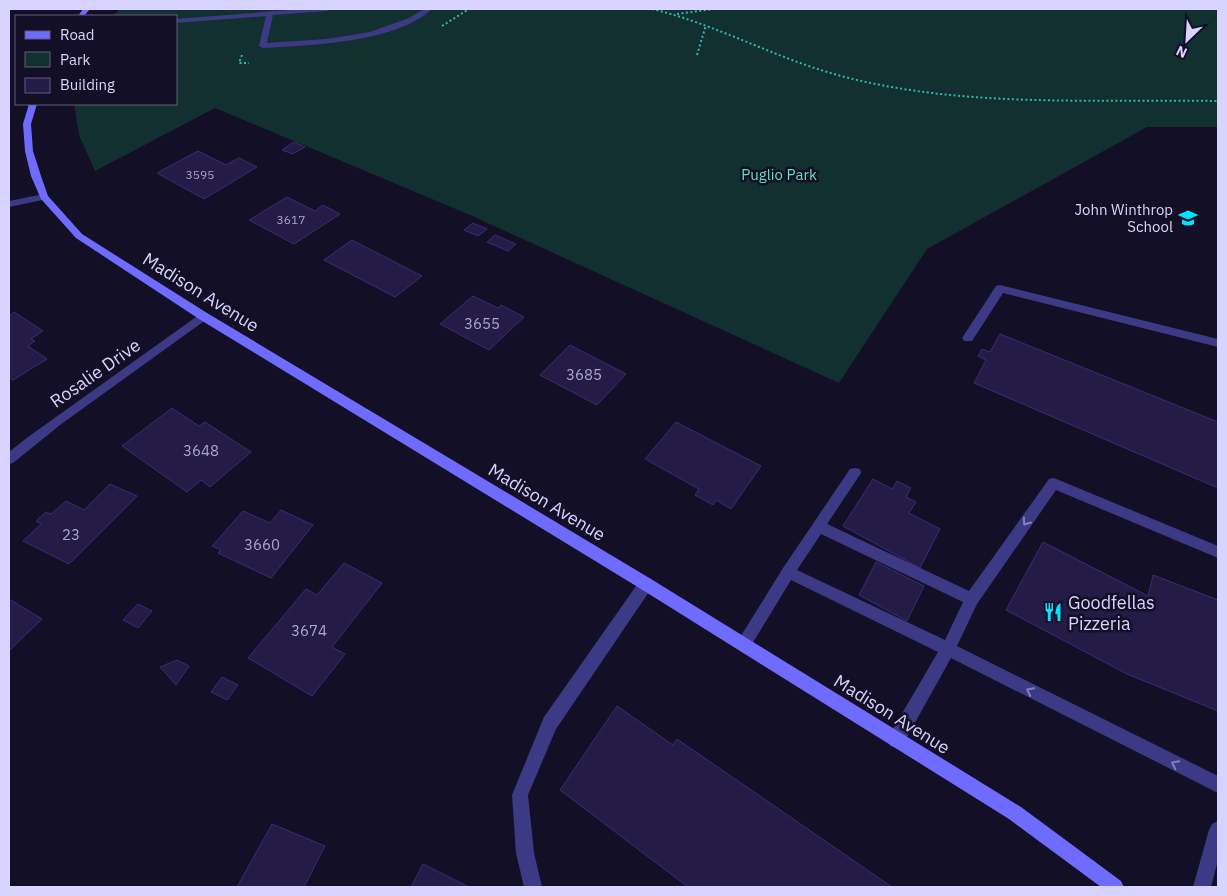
<svg xmlns="http://www.w3.org/2000/svg" width="1227" height="896" viewBox="0 0 1227 896" font-family="'IBM Plex Sans',sans-serif">
	<rect width="100%" height="100%" fill="#130f26"/>
	<path fill="#12302f" d="M119,9H1218V127H1147L927,249L839,383L470,215L215,108L95,171L79,135L74,104H176V16H114Z"/>
	<path fill="#241b47" stroke="#3b2d73" d="M294,142L305,147L293,154L282,150Z
		M198,151L226,165L239,158L257,167L204,199L157,173Z
		M287,197L315,211L323,205L340,214L294,244L249,220Z
		M473,223L487,229L478,236L464,230Z
		M495,235L516,244L508,251L487,242Z
		M352,240L422,276L395,297L324,260Z
		M473,296L498,308L501,305L524,317L489,350L440,324Z
		M14,312L43,331L31,339L35,341L28,346L47,359L13,380L9,377V316Z
		M1000,334L1218,422V488L974,383L986,360L978,356L982,349L990,352Z
		M570,345L626,374L597,405L540,375Z
		M172,408L199,426L205,422L251,452L210,487L201,480L187,492L122,446Z
		M676,422L761,466L731,509L716,500L713,505L695,495L699,489L645,459Z
		M873,479L892,489L897,481L911,488L906,497L916,502L909,513L940,529L920,568L843,526Z
		M110,484L137,496L69,564L23,541L41,524L36,521L46,512L51,514L66,501L84,510Z
		M281,510L313,525L271,578L218,553L221,550L212,546L243,511L270,523Z
		M1043,542L1148,596L1153,575L1218,600V711L1127,674L1006,610Z
		M876,562L924,586L907,621L859,595Z
		M344,563L382,583L332,647L345,654L312,696L248,658L306,589L317,595Z
		M9,599L42,619L10,650L9,649Z
		M138,604L152,611L138,628L123,620Z
		M177,660L189,666L176,685L160,667Z
		M222,677L238,685L227,700L211,692Z
		M617,706L673,745L677,739L892,887H688L560,790Z
		M272,824L325,846L304,887H237Z
		M423,864L469,887H411Z"/>
	<g fill="none" stroke-linecap="round" stroke-linejoin="round">
		<path stroke="#2fb8b0" stroke-width="2" stroke-dasharray="2 2.5" stroke-linecap="butt" d="M652,9C719,25 778,60 845,77C966,108 1094,99 1218,101
			M677,14L713,9
			M442,26L469,9
			M242,55L239,63H249
			M697,55L706,25"/>
		<path fill="#3d3a85" fill-rule="evenodd" d="M303,9H331L327,11L273,15L267,43L327,39L370,32L409,18L424,9H432C395,43 311,45 263,48L259,46L266,16L176,23V19Z
			M1000,285L1218,339V347L1003,293L972,341H964L962,338L964,335L996,286Z
			M855,468L860,469L861,473L827,524L969,591L1049,479L1054,478L1218,546V558L1056,490L977,604L957,646L1218,776V793L951,658L902,746L896,748L890,746L888,740L890,734L938,652L791,580L749,649L744,651L739,649L737,644L739,639L783,568L850,469ZM821,534L963,602L945,640L797,570Z
			M646,578L651,579L653,584L651,589L556,729L528,795L534,853L542,887H524L516,853L512,795L544,717L641,579Z
			M1218,821V860L1211,887H1193L1209,830L1212,824Z"/>
		<path fill="#3d3a85" fill-rule="evenodd" d="M44,194L47,195V199L9,207V201Z
			M203,312L207,313L208,316L207,319L60,425L13,463L9,464V452L28,437Z"/>
		<path fill="#6f6bff" fill-rule="evenodd" d="M83,9H90L84,16H78Z
			M29,104H37L31,124L33,151L41,176L48,196L82,234L207,313L651,579L1021,807L1121,881L1124,887H1101L1009,819L641,589L199,319L76,238L41,199L31,176L25,151L23,124Z"/>
	</g>
	<defs><path id="oneway-chevron" d="M-2-3.5L2.5 0L-2 3.5" fill="none" stroke-width="1.6" stroke-linecap="round" stroke-linejoin="round" transform="scale(1.25)"/></defs>
	<g stroke="#837fbc">
		<use href="#oneway-chevron" transform="translate(1026 522) rotate(125)"/>
		<use href="#oneway-chevron" transform="translate(1030 691) rotate(-153)"/>
		<use href="#oneway-chevron" transform="translate(1175 764) rotate(-153)"/>
	</g>
	<defs>
		<g id="school-bare" transform="scale(1.5)"><path d="M0-5L7-2L0 1L-7-2ZM-4 1L0 2.5L4 1V4Q0 6-4 4Z" fill="#00e5ff" stroke="#130f26" stroke-width="2.5" paint-order="stroke"/></g>
		<g id="restaurant-bare" transform="scale(1.5)"><path d="M-5-6h1v4h1v-4h1v4h1v-4h1v5L-1.5 .5V6h-2V.5L-5-1ZM5-6V6H3V1.5H1.5Q1.5-4 5-6Z" fill="#00e5ff" stroke="#130f26" stroke-width="2.5" paint-order="stroke"/></g>
	</defs>
	<g fill-rule="evenodd">
		<use href="#school-bare" x="1188" y="218"/>
		<use href="#restaurant-bare" x="1053" y="612"/>
	</g>
	<g text-anchor="middle" dominant-baseline="central" stroke-width="5" stroke-linejoin="round" paint-order="stroke">
		<g font-size="12" fill="#aca6d1">
			<text x="200" y="174">3595</text>
			<text x="291" y="219">3617</text>
		</g>
		<g font-size="15" fill="#5fe0c0" stroke="#130f26">
			<text x="779" y="174">Puglio Park</text>
		</g>
		<g font-size="15" fill="#d9d4ff" stroke="#130f26" text-anchor="end">
			<text x="1173" y="209">John Winthrop<tspan x="1173" dy="17">School</tspan></text>
		</g>
		<g font-size="15" fill="#aca6d1">
			<text x="482" y="323">3655</text>
			<text x="584" y="374">3685</text>
			<text x="201" y="450">3648</text>
			<text x="71" y="534">23</text>
			<text x="262" y="544">3660</text>
			<text x="309" y="630">3674</text>
		</g>
		<g font-size="18" fill="#d9d4ff" stroke="#130f26">
			<text transform="translate(201 292) rotate(32)">Madison Avenue</text>
			<text transform="translate(95 373) rotate(-35)">Rosalie Drive</text>
			<text transform="translate(547 502) rotate(31)">Madison Avenue</text>
			<text transform="translate(892 714) rotate(32)">Madison Avenue</text>
		</g>
		<g font-size="18" fill="#d9d4ff" stroke="#130f26" text-anchor="start">
			<text x="1068" y="602">Goodfellas<tspan x="1068" dy="21">Pizzeria</tspan></text>
		</g>
	</g>
	<rect width="1227" height="896" fill="none" stroke="#d9d4ff" stroke-width="20"/>
	<rect x="15" y="15" width="162" height="90" fill="#130f26" stroke="#625e7d"/>
	<rect x="25" y="31" width="25" height="8" fill="#6f6bff" stroke="#625e7d"/>
	<text x="60" y="40" font-size="15" fill="#d9d4ff">Road</text>
	<rect x="25" y="52" width="25" height="15" fill="#12302f" stroke="#625e7d"/>
	<text x="60" y="65" font-size="15" fill="#d9d4ff">Park</text>
	<rect x="25" y="78" width="25" height="15" fill="#241b47" stroke="#625e7d"/>
	<text x="60" y="90" font-size="15" fill="#d9d4ff">Building</text>
	<g transform="translate(1187 40) rotate(205)" stroke="#130f26" stroke-width="4" paint-order="stroke">
	<path d="M0-4L9 19L0 12L-9 19Z" fill="#d9d4ff"/>
	<text y="-8" font-size="14" font-weight="bold" text-anchor="middle" fill="#d9d4ff">N</text>
	</g>
</svg>
